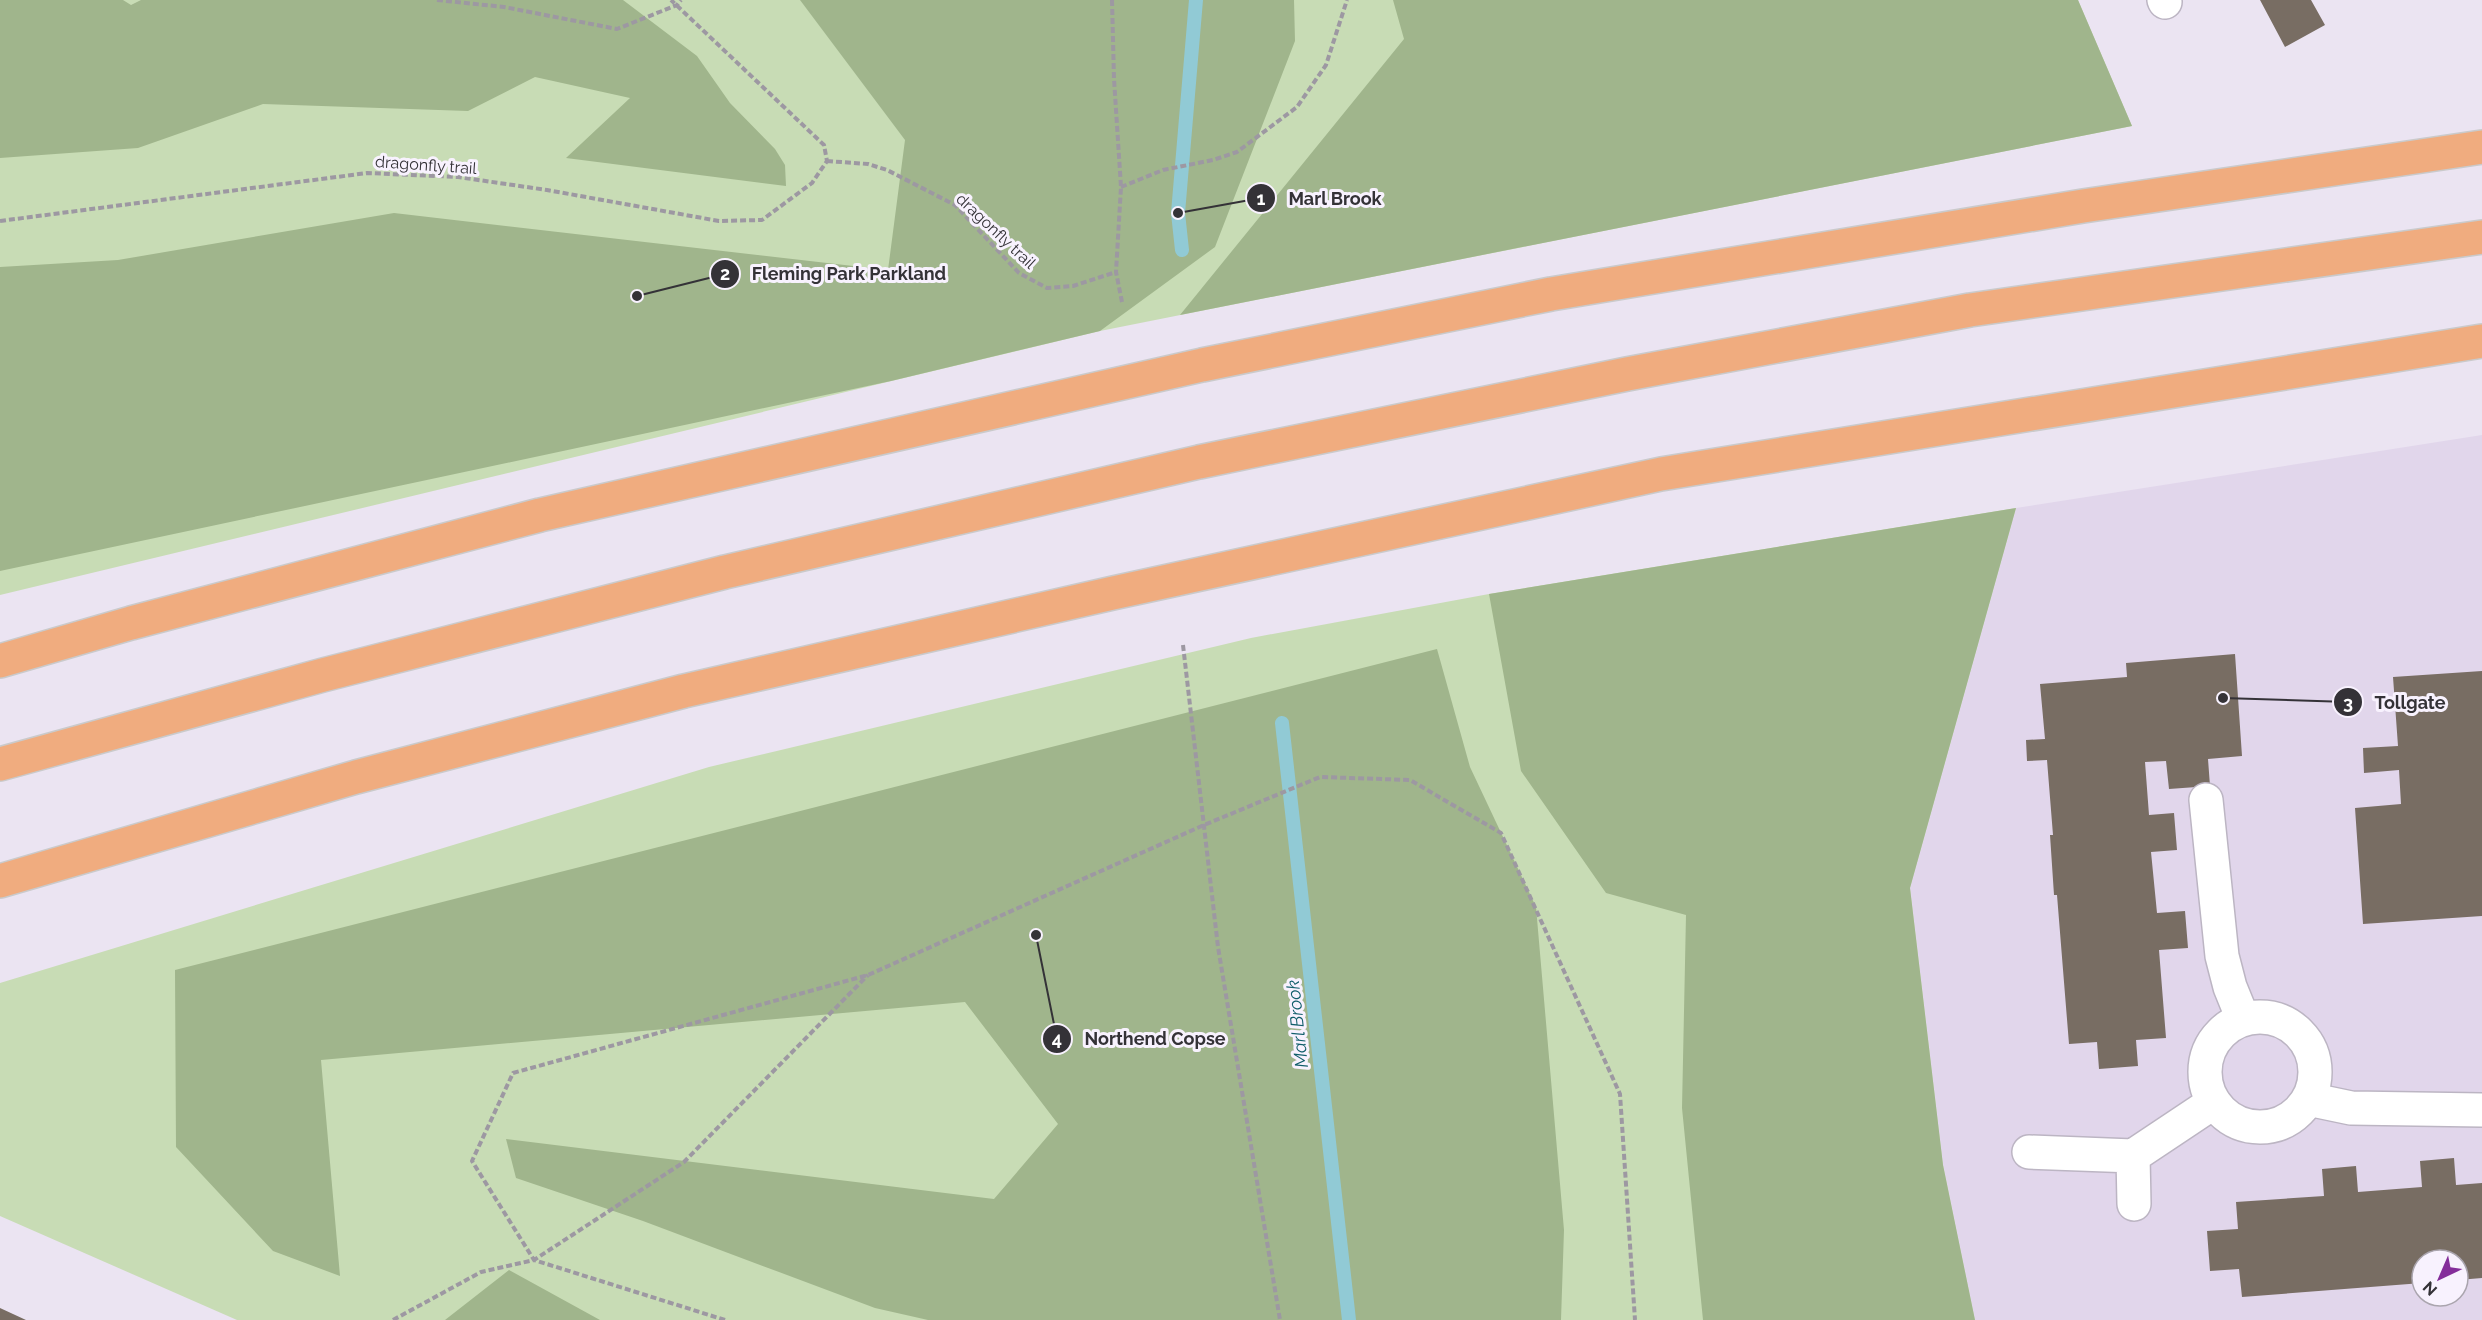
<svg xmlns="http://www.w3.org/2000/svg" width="2482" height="1320" viewBox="0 0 2482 1320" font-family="Raleway,sans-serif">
	<rect width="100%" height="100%" fill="#ebe4f2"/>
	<path fill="#e1d6eb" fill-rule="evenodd" d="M2482,435V1320H1975L1943,1165L1910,888L2016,508ZM2422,1260H2458V1296H2422Z"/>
	<path fill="#c8dcb5" d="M0,0H2078L2132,126L1100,331L0,595Z
		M2016,508L1910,888L1943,1165L1975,1320H237L0,1216V983L709,767L1251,638L1489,594Z"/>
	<path fill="#a0b58c" d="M0,0H123L131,5L141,0H623L697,56L730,103L775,149L785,165L786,186L566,158L630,98L535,77L468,111L263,104L138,148L0,158Z
		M800,0H1294L1295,41L1215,247L1100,331L891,381L0,571V267L118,260L394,213L888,270L905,140Z
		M1393,0H2078L2132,126L1180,315L1404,39Z
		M2016,508L1910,888L1943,1165L1975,1320H1703L1682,1108L1686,915L1606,893L1521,771L1489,594Z
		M1437,649L1470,767L1536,907L1564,1230L1561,1320H928L875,1308L643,1221L516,1178L506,1139L994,1199L1058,1124L965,1002L321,1060L340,1276L273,1251L176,1147L175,970Z
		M509,1270L600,1320H445Z"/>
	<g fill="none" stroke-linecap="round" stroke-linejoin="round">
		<path stroke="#91cad5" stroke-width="14" d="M1182,250L1178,213L1196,0
			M1282,723L1349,1320"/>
	</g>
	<path fill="#786d63" d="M2260,0H2311L2325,25L2285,47Z
		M2235,654L2242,756L2208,759L2210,786L2169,789L2166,761L2145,762L2149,815L2174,813L2177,850L2151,852L2157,913L2185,911L2188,948L2159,950L2166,1038L2136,1040L2138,1066L2099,1069L2097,1042L2069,1044L2057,895H2054L2050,835H2053L2047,760L2027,761L2026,740L2045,739L2040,684L2127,677L2126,663Z
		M2482,671V916L2363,924L2355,808L2401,804L2399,770L2364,773L2363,748L2398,746L2393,677Z
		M2454,1158L2456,1185L2482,1183V1278L2458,1280V1260H2422V1283L2242,1297L2239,1269L2210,1271L2207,1231L2238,1229L2236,1202L2324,1196L2322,1169L2356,1166L2358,1192L2422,1187L2420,1161Z
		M0,1308L26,1320H0Z"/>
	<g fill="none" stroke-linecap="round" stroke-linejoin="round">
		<g stroke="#bcb5c3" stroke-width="36">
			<path id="minor" d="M2164,0L2165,2
				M2206,800L2222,956L2230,987L2243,1019
				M2205 1072a55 55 0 1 1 110 0a55 55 0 1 1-110 0Z
				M2308,1099L2351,1108L2482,1110
				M2029,1152L2133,1156L2214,1102
				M2133,1156L2134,1204"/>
		</g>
		<g stroke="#cacacb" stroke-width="36">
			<path id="highway" d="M0,661L131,623L540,515L1202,365L1551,294L2083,206L2482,147
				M0,764L323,675L725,572L1199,462L1627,374L1970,310L2482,237
				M0,881L356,777L684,691L1113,593L1661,474L2482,341"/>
		</g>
		<path stroke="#9d98a2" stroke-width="4" stroke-dasharray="6 3" stroke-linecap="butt" d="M437,0L504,7L617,29L677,5L681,0
			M1112,0L1114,79L1121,187L1116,272L1122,302
			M827,161L868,164L887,170L955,205L1019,273L1047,288L1073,286L1116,272
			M1121,187L1163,170L1213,160L1237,152L1297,107L1326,65L1347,0
			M0,221L367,173L458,177L547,190L719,221L762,220L812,183L827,161L824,145L671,0
			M1183,645L1218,947L1280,1320
			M393,1320L481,1272L534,1260L684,1162L868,975
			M725,1320L534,1260L472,1161L513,1073L868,975L1204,825L1320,777L1410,780L1501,833L1620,1094L1635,1320"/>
		<use href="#minor" stroke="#fff" stroke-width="33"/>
		<use href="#highway" stroke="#f0ac7f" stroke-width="33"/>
	</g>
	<g text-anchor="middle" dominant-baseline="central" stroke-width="6" stroke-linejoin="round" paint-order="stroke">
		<g font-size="16" fill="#343237" stroke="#f8f2fe">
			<text transform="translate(426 165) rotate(4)">dragonfly trail</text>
			<text transform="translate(996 231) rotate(43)">dragonfly trail</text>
		</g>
		<g font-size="18" font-style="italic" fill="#105e6a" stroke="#f8f2fe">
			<text transform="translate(1297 1024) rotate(-96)">Marl Brook</text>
		</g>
	</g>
	<path fill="none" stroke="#343237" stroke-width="2" d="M1178 213L1261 198M637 296L725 274M2223 698L2348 702M1036 935L1057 1039"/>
	<g fill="#343237" stroke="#f8f2fe" stroke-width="2">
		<circle cx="1178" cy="213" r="6"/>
		<circle cx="637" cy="296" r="6"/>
		<circle cx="2223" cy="698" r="6"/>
		<circle cx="1036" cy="935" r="6"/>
		<circle cx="1261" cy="198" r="15"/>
		<circle cx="725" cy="274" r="15"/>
		<circle cx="2348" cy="702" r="15"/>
		<circle cx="1057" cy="1039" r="15"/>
	</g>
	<g font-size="18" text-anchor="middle" font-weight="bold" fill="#fff">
		<text x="1261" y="205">1</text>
		<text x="725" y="280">2</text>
		<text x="2348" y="709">3</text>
		<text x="1057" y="1045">4</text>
	</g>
	<g font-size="18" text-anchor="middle" font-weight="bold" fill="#343237" stroke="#f8f2fe" stroke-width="6" stroke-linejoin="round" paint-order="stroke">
		<text x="1335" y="205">Marl Brook</text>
		<text x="849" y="280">Fleming Park Parkland</text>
		<text x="2410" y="709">Tollgate</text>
		<text x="1155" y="1045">Northend Copse</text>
	</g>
	<g transform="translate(2440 1278) rotate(224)"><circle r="28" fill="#f8f2fe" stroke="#aaa5ae" stroke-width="1.5"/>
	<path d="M0-4.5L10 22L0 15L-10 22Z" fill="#842d9a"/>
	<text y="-9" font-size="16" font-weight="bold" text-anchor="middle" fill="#343237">N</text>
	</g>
</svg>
